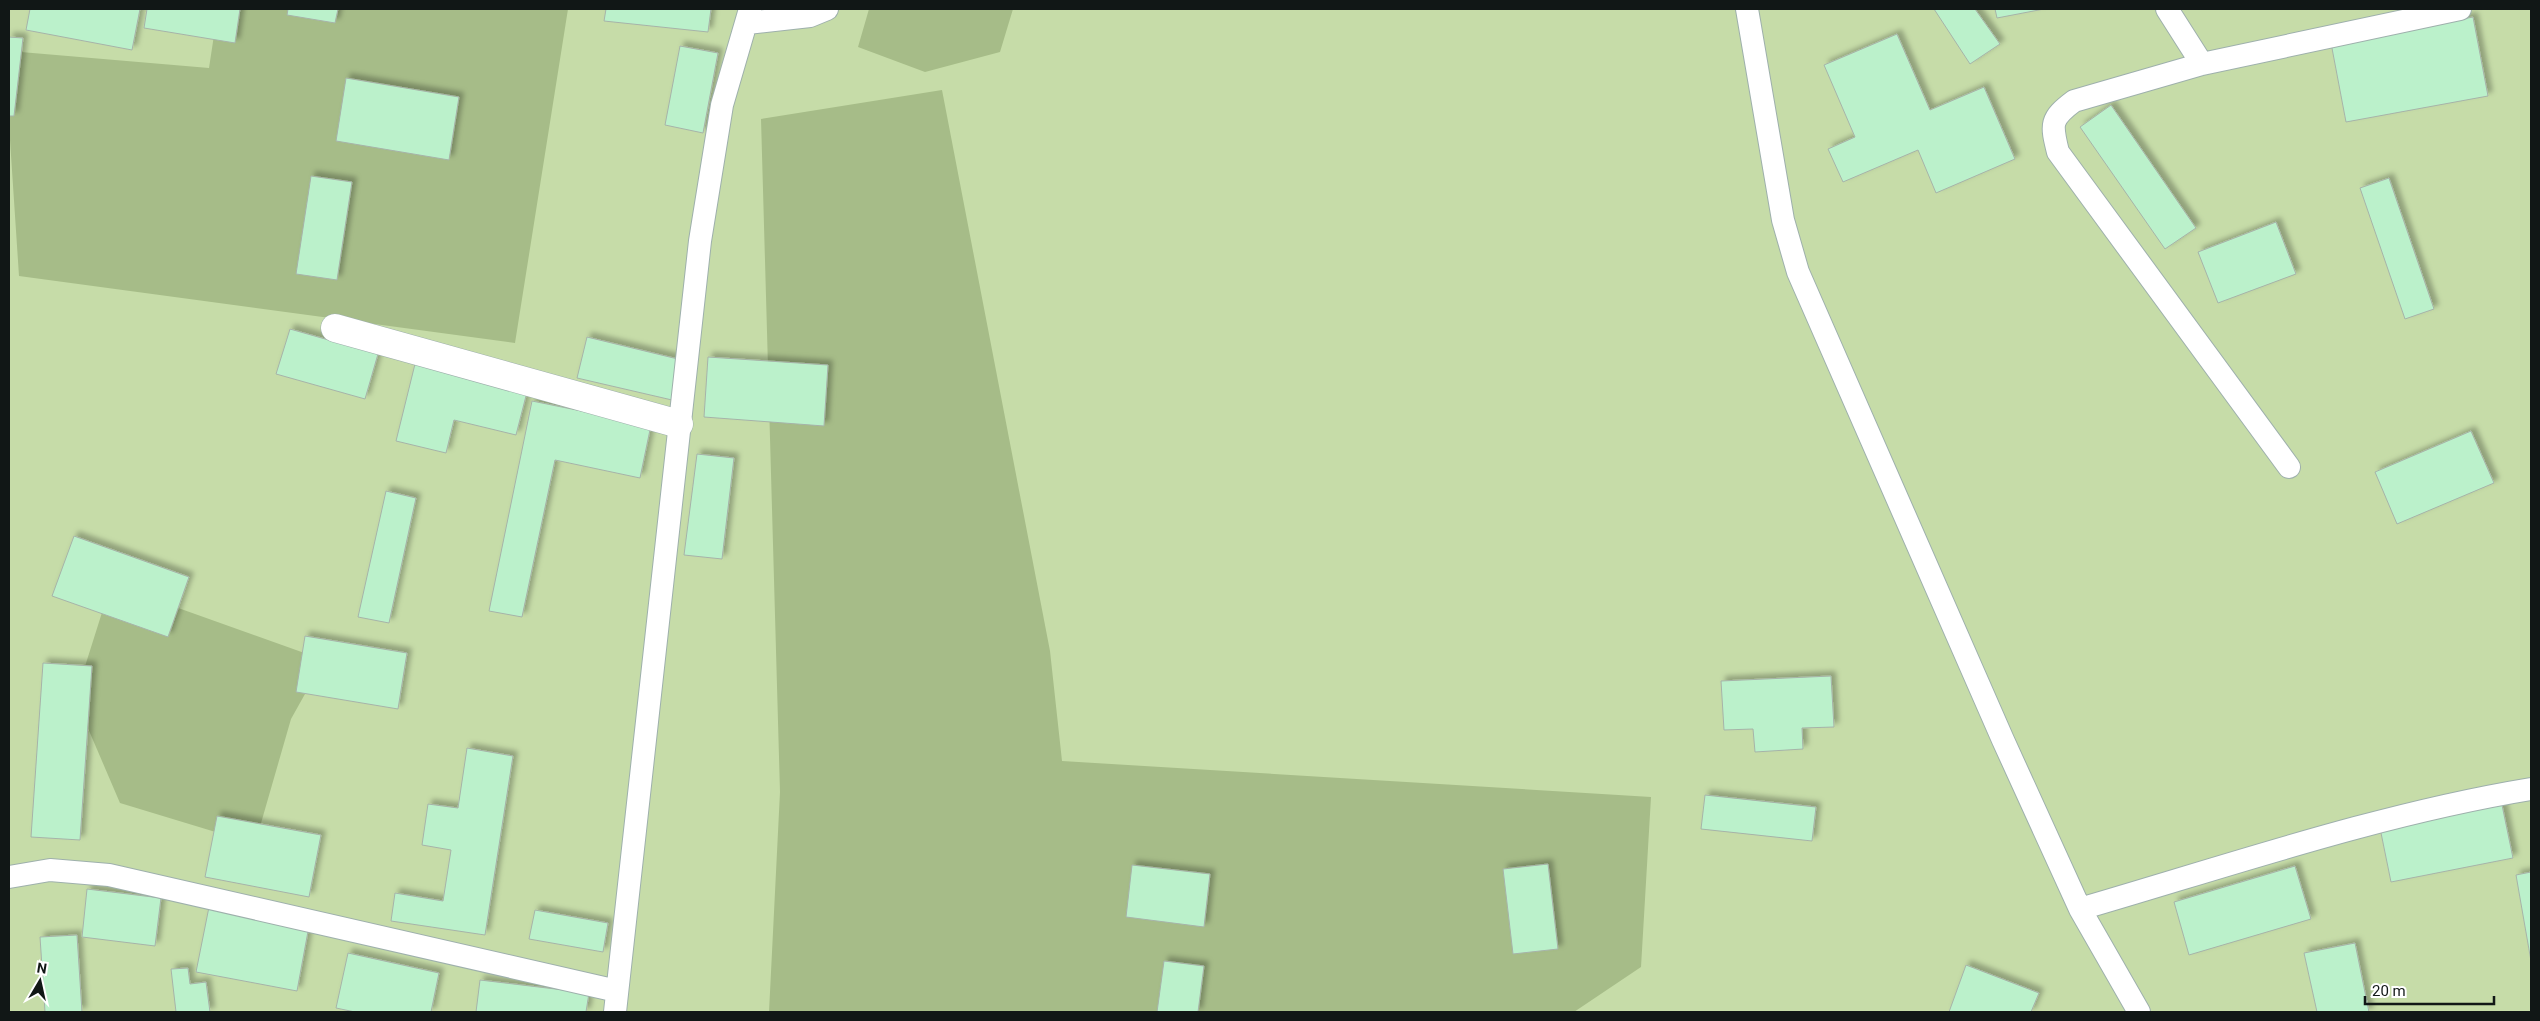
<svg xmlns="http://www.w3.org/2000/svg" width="2540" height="1021" viewBox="0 0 2540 1021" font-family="Roboto,sans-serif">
	<defs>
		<filter id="shadow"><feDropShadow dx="4.5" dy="-4.5" stdDeviation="2.5" flood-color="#0004"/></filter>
	</defs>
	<rect width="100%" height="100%" fill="#eafdf9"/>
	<path fill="#c6dca8" d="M9,9H2531V1012H9Z"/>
	<path fill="#a6bc88" d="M218,9H568L515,343L19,276L9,125V51L209,68Z
		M869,9H1013L1000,52L925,72L858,47Z
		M942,90L1050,651L1062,761L1651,797L1641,967L1574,1012H769L780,792L761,119Z
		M111,584L324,660L291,719L255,844L120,803L75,698Z"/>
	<path fill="#bbf1cb" stroke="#a6b3a9" filter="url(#shadow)" d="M30,9H140L132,50L26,30Z
		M147,9H240L235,43L144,28Z
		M288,9H338L335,23L287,15Z
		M606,9H711L708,32L604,21Z
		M1934,9H1975L2000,44L1970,64Z
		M1995,9H2044L1997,18Z
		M2473,17L2488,96L2346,122L2331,43Z
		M1897,34L1930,110L1984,87L2015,159L1936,193L1918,150L1843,182L1828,149L1855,137L1824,65Z
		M9,37L23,38L14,116H9Z
		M680,46L718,53L703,133L665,125Z
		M346,78L459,97L449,160L336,141Z
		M2111,105L2196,228L2165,249L2080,127Z
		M311,176L352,182L337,280L296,274Z
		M2389,178L2434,309L2405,319L2360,188Z
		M2276,222L2296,274L2218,303L2198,252Z
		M290,329L378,354L365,399L276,374Z
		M587,337L682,360L672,400L577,378Z
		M708,357L828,365L824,426L704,417Z
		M415,364L527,392L516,435L454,420L446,453L396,441Z
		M532,401L651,425L640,478L555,460L522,617L489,611Z
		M2471,431L2494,483L2397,524L2375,472Z
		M697,454L734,458L722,559L684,555Z
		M386,491L416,498L389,623L358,617Z
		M74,536L189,577L168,637L52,596Z
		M305,636L407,653L398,709L296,692Z
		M43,663L92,666L80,840L31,837Z
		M1831,676L1834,727L1802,728L1803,749L1755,752L1753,729L1724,730L1721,681Z
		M467,748L513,756L485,935L391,921L395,893L443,901L451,850L422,845L428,804L458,808Z
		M1705,795L1816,807L1812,841L1701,829Z
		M2502,805L2513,858L2391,882L2380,828Z
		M217,816L321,835L309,897L205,877Z
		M1548,864L1558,949L1513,954L1503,869Z
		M1132,865L1210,874L1204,927L1126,917Z
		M2295,866L2311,919L2189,955L2174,902Z
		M2531,872V961L2516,875Z
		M87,889L161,898L155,946L82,937Z
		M209,907L309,926L297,991L196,972Z
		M535,910L608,923L603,952L529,939Z
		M77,935L82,1012H45L40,937Z
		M2355,943L2369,1012H2317L2304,953Z
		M348,953L439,973L431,1012H355L336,1008Z
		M1164,961L1204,966L1198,1012H1157Z
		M1966,965L2039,993L2031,1012H1949Z
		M188,968L190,984L206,982L210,1012H176L171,969Z
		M480,980L589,993L586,1012H476Z"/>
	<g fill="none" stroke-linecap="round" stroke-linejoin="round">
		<g stroke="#9eb0ac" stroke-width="24">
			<path id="service" d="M1747,9L1783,220L1798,272L2003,740L2080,909L2139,1012
				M2167,9L2202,64L2460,9
				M747,23L810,16L827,9
				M2202,64L2074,101C2050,119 2051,124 2058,152L2289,467
				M9,877L50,870L109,875L617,991
				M2080,909C2228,866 2379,814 2531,789
				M615,1012L700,241L722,105L750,9"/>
		</g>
		<g stroke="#9eb0ac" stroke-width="29">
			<path id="minor" d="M335,328L679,424"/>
		</g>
		<use href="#service" stroke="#fff" stroke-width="22"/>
		<use href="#minor" stroke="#fff" stroke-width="28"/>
	</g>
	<rect width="2540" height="1021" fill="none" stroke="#111716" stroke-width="20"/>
	<g transform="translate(40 981) rotate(9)" stroke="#ffffff" stroke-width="4" paint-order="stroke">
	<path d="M0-4L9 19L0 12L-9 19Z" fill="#111716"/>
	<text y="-8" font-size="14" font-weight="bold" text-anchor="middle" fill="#111716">N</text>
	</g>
	<path d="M2365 996v8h129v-8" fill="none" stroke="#111716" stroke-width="2.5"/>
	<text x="2372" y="996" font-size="15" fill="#111716" stroke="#ffffff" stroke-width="4" paint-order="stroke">20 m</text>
</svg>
